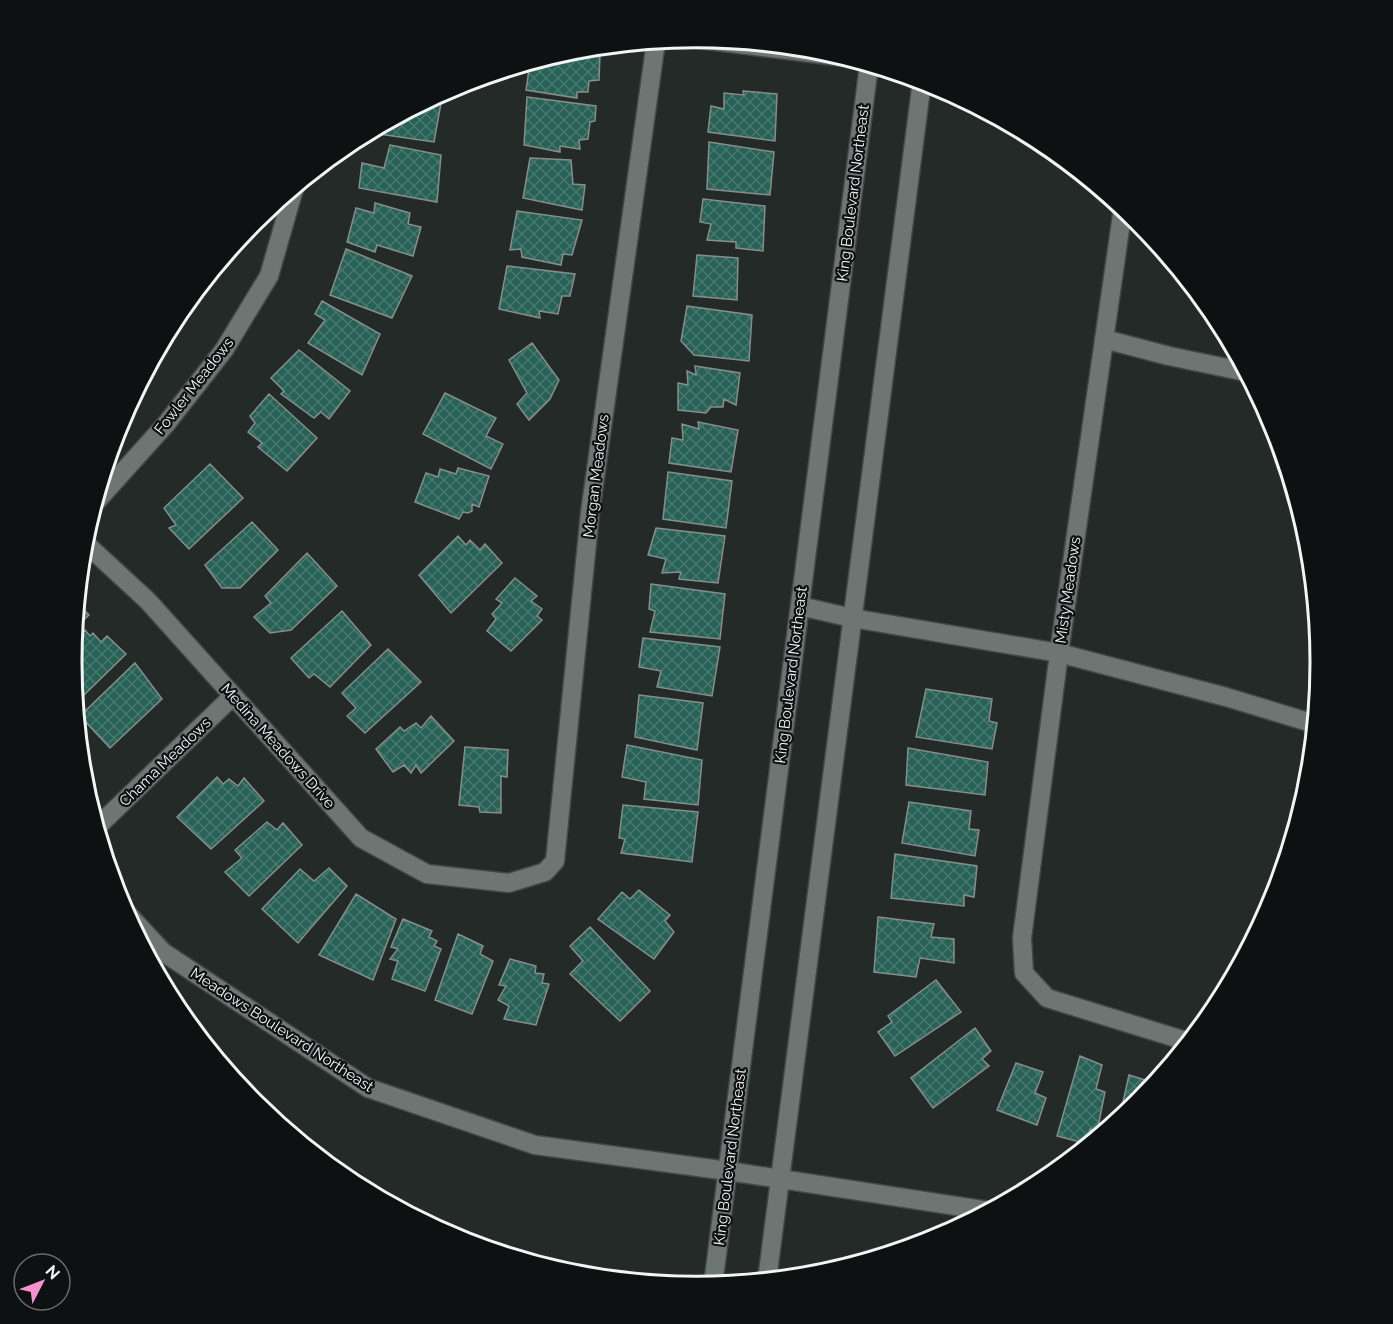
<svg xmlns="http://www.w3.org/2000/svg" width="1393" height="1324" viewBox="0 0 1393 1324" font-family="Raleway,sans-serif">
	<defs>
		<pattern id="building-cross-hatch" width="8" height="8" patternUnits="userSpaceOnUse" patternTransform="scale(1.5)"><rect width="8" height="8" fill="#286156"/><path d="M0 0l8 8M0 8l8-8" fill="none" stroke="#48786f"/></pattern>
	</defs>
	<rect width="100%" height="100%" fill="#232a28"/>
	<path fill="url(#building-cross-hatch)" stroke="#868e8c" stroke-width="1.5" d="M573,50L600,54L599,80L589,81L588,92H577V98L526,90L530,63Z
		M743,91L777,94L775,141L708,132L711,106L724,109V93L744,95Z
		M527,97L596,106L595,121L590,122L588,139L579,140L580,149L560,146V152L524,145Z
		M428,101L441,103L434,142L379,134L374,129Z
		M709,142L774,152L770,195L707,189Z
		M390,145L441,155L437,202L359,188L362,163L384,168Z
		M530,158L571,160L573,184L585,185L582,210L523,198Z
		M703,199L765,206L763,251L736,248V242L707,240L711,224L700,222Z
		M375,203L410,213L408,224L421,227L413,256L377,245L375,252L347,242L356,208L374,213Z
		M517,211L582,220L572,255L563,254L561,265L522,257L521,249L510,250Z
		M346,249L412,276L392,318L330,295Z
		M697,255L738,258L737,300L693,296Z
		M507,266L575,274L570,296H562L558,314L539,311L540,318L499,309Z
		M322,301L380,334L362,375L308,343L325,320L315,314Z
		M687,306L752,315L749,361L694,355L681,341Z
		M532,343L559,380L550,399L529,420L517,404L527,393L509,360Z
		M299,350L350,391L329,419L321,412L314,418L281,394L284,391L271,378Z
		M695,366L740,373L736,405L724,399L723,407H711L706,413L678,410V383L688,385L687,371L696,375Z
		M445,393L496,418L486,436L503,444L491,469L423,434Z
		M269,394L317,438L287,471L258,447L262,443L248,432L255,423L250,416Z
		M698,422L738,430L731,472L669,463L672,438L683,440L682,424L699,429Z
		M210,464L243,498L189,549L169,528L176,525L164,508Z
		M458,468L489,476L479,507L472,504V511L468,513L463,512L459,519L415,502L426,473L438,477L440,469L456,474Z
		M668,472L732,481L726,528L663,519Z
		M252,522L278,550L240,588H222L205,565Z
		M656,528L725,536L718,583L679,579L681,572L662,573L666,559L648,555Z
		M458,536L466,545L470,540L480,550L485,544L502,563L451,613L419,575Z
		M307,553L337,586L291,630L270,633L254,617L271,603L265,596Z
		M515,578L537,596L531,601L542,609L537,616L542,620L511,651L487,631L496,619L492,614L502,603L496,599Z
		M651,584L725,594L720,639L650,632L655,611L649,609Z
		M78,604L89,615L75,628Z
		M342,611L371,645L330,687L314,674L309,678L291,658Z
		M85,630L90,636L93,633L101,642L107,636L126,654L82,697L75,688L72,662L74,640Z
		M643,638L720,647L712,696L657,687L661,671L639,667Z
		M388,649L421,682L365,733L347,716L356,708L342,693Z
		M135,663L162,699L110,748L80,716Z
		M926,689L992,699L989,721L997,723L992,749L916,737Z
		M639,695L703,703L697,750L635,737Z
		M431,716L454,741L421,773L416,765L411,773L404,765L393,772L376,749L400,727L404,731L416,723L421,728Z
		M627,745L702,760L698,805L644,799L646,782L622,777Z
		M465,747L508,750L507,777L501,776V813L480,812L479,807L459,805Z
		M908,748L988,762L985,795L906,785Z
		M217,777L223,784L229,779L238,786L244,778L264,801L211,849L177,817Z
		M909,802L971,811L969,829L979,830L975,856L902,843Z
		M623,805L698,812L692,862L621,853L625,839L619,838Z
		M267,822L277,830L283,823L302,845L249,896L225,872L242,858L235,850Z
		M895,854L977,866L974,897L964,895V906L891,898Z
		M329,868L347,886L298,943L262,909L300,869L314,881Z
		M639,890L670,915L665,921L674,932L654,959L598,919L622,892L630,899Z
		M356,894L396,919L373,980L319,955Z
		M878,917L934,924L931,937L954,939V963L920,958L916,977L874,972Z
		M403,919L432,931L429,937L437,941L434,946L441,949L425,991L392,979L398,961L390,959L398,949L391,947Z
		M590,927L650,991L620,1021L570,974L583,961L570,946Z
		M458,934L483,946L480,954L493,961L472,1014L435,1000Z
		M510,959L536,966L535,973L544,974L542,983L549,984L536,1025L504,1019L509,1006L498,1000L506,986L499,985Z
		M936,980L961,1012L895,1056L878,1032L892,1022L888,1016Z
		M975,1028L991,1051L982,1059L989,1066L933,1108L911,1078Z
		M1080,1056L1102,1065L1096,1089L1105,1092L1097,1132L1090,1129L1088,1144L1057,1136Z
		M1016,1063L1043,1072L1035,1093L1046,1098L1037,1125L997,1110Z
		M1129,1075L1155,1083L1138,1104L1119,1120Z"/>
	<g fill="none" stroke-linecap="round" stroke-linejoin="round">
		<g stroke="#434847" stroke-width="21">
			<path id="minor" d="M691,38L844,57
				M1123,208L1059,653L1022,938L1024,973L1047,998L1189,1042
				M1104,339L1169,356L1246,372
				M95,503L166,424L224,350L269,276L294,189
				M84,542L148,601L361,838L427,874L509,883L545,872L555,861L590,513L656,41
				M800,606L852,618L1059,653L1226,697L1315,724
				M97,827L233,696
				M125,911L163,952L368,1088L535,1145L728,1171L989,1211"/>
		</g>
		<g stroke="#434847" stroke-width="21">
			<path id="tertiary" d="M767,1280L922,81
				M713,1285L869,65"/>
		</g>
		<use href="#minor" stroke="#6e7674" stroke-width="18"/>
		<use href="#tertiary" stroke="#6e7674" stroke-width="18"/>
	</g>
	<g text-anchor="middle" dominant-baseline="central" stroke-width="4.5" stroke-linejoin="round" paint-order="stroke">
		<g font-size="15" fill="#f1f5f4" stroke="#0e1111">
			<text transform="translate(853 193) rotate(-83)">King Boulevard Northeast</text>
			<text transform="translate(194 386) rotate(-52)">Fowler Meadows</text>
			<text transform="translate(596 476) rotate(-83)">Morgan Meadows</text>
			<text transform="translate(1068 590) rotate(-82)">Misty Meadows</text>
			<text transform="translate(791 675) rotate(-83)">King Boulevard Northeast</text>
			<text transform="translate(278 746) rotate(48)">Medina Meadows Drive</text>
			<text transform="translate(165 762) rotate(-44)">Chama Meadows</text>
			<text transform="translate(282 1030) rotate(33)">Meadows Boulevard Northeast</text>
			<text transform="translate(730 1157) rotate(-83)">King Boulevard Northeast</text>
		</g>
	</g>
	<path d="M0 0H1393V1324H0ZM82 662a614 614 0 1 1 1228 0a614 614 0 1 1-1228 0Z" fill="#0e1111" fill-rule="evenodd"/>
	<path fill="none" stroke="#f1f5f4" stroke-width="3" d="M82 662a614 614 0 1 1 1228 0a614 614 0 1 1-1228 0Z"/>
	<g transform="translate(42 1282) rotate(48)"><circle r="28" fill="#0e1111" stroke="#696c6c" stroke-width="1.5"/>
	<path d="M0-4.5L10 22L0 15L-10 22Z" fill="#f690cf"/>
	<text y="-9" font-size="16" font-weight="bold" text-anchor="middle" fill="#f1f5f4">N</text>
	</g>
</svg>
